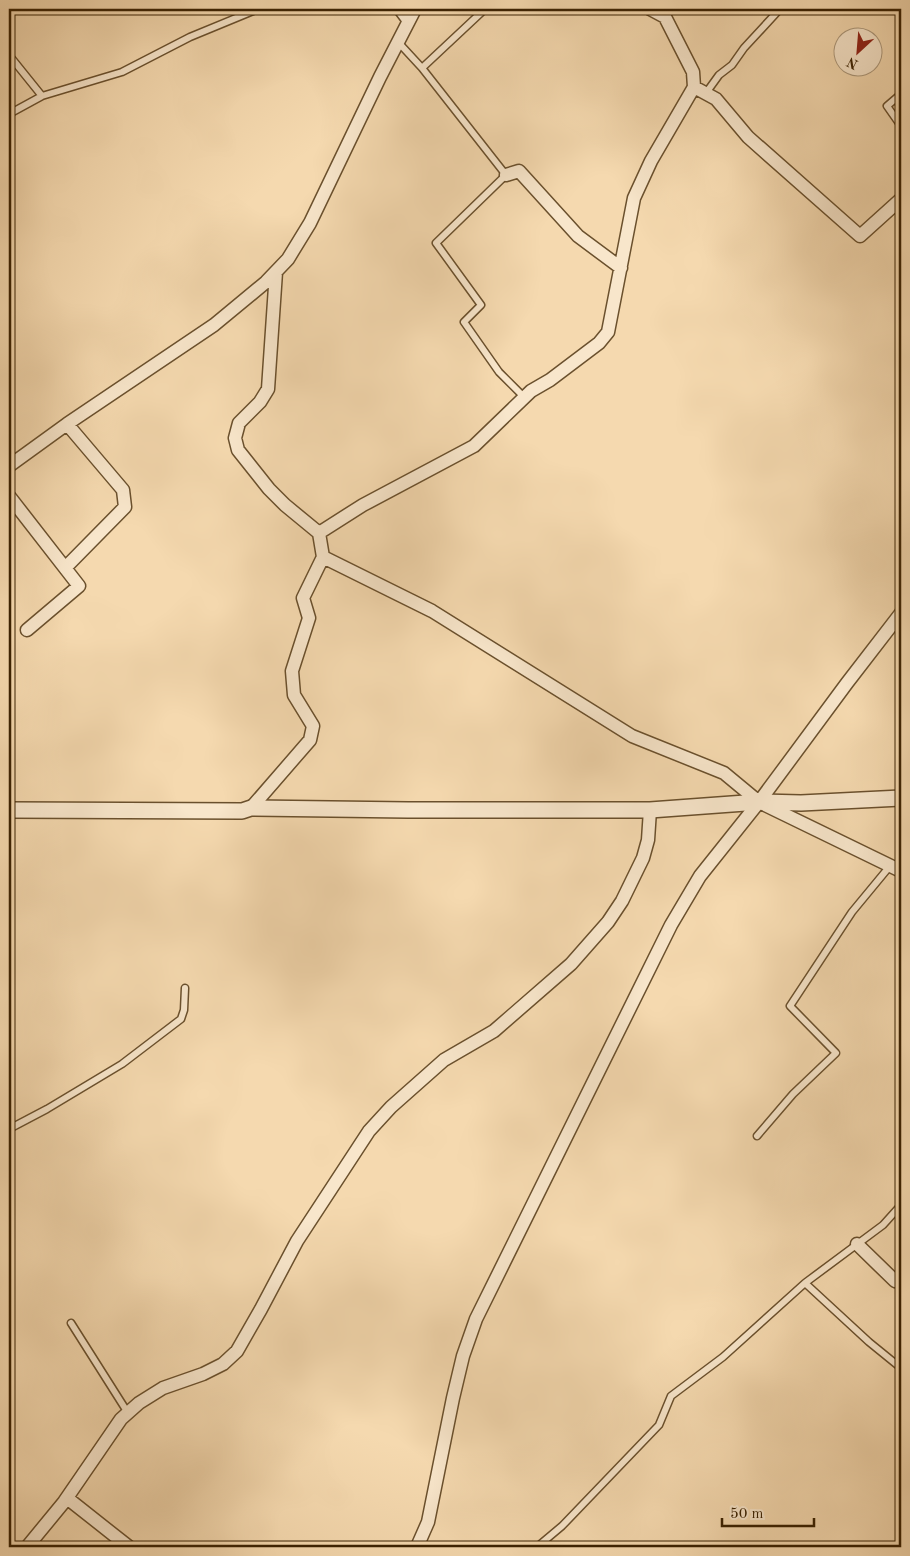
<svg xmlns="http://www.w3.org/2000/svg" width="910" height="1556" viewBox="0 0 910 1556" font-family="'Old Standard TT',serif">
	<rect width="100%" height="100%" fill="#f5d9af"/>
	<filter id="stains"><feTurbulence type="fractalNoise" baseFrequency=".004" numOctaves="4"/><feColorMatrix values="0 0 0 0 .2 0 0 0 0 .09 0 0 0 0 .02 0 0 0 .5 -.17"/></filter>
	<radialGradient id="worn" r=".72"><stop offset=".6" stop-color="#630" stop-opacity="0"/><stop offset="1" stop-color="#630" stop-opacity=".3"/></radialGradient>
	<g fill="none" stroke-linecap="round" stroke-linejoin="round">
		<g stroke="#6a502d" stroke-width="9">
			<path id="service" d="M398,42L422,68L506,175L436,243L481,305L464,322L499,372L524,397
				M9,55L42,96L122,72L190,37L258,9
				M422,68L485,9
				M706,93L719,75L732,65L744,48L780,9
				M901,94L887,106L901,126
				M9,114L42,96
				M9,1129L47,1109L122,1064L181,1019L184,1010L185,988
				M757,1136L793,1094L836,1053L790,1006L852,912L890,866
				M805,1283L869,1342L901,1368
				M71,1323L128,1413
				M537,1547L562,1526L659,1425L671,1396L723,1357L805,1283L883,1225L901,1205"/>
		</g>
		<g stroke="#6a502d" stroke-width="15">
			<path id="minor" d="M400,9L409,21
				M694,87L716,99L748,137L860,236L901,199
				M506,175L519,171L578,236L621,268
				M9,466L67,424L214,325L266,282L288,259L310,223L380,77L415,9
				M9,496L79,586L27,630
				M319,533L363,505L474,446L531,391L550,380L599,343L608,332L634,198L651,161L694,87L693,72L665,17L650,9
				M323,557L432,611L632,736L724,773L759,802L901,871
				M65,568L125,507L123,490L67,424
				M251,808L310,740L313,726L294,695L292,671L309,618L303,598L323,557L319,533L285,505L269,489L238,450L235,438L239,423L260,402L268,389L276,272
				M857,1244L895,1281L901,1282
				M67,1498L129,1547
				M27,1547L64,1502L121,1419L139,1403L163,1388L203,1374L223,1364L237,1351L261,1309L297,1241L369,1131L391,1107L444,1060L494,1031L571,964L608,922L622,901L643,858L648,840L650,810
				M417,1547L428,1522L453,1398L463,1356L476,1319L671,925L700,876L759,802L847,683L901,613"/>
		</g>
		<g stroke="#6a502d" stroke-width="18">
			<path id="tertiary" d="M9,810L242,811L251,808L408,810H650L759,802L801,803L901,798"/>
		</g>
		<use href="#service" stroke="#f8e6cb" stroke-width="6"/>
		<use href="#minor" stroke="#f8e6cb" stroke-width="12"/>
		<use href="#tertiary" stroke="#f8e6cb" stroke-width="15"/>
	</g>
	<rect width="910" height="1556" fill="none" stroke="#f5d9af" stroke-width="30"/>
	<rect x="10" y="10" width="890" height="1536" fill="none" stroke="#3b2202" stroke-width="2.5"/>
	<rect x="15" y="15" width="880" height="1526" fill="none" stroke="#3b2202"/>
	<g transform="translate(858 52) rotate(206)"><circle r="24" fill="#f8e6cb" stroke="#ac987b"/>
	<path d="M0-4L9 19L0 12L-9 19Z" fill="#8f2418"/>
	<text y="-8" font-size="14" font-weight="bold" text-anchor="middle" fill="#3b2202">N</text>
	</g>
	<path d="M722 1518v8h92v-8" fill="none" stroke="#3b2202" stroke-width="2.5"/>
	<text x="730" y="1518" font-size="15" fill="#3b2202" stroke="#f8e6cb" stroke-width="4" paint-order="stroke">50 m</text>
	<rect width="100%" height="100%" filter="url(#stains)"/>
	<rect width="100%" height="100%" fill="url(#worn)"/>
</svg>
